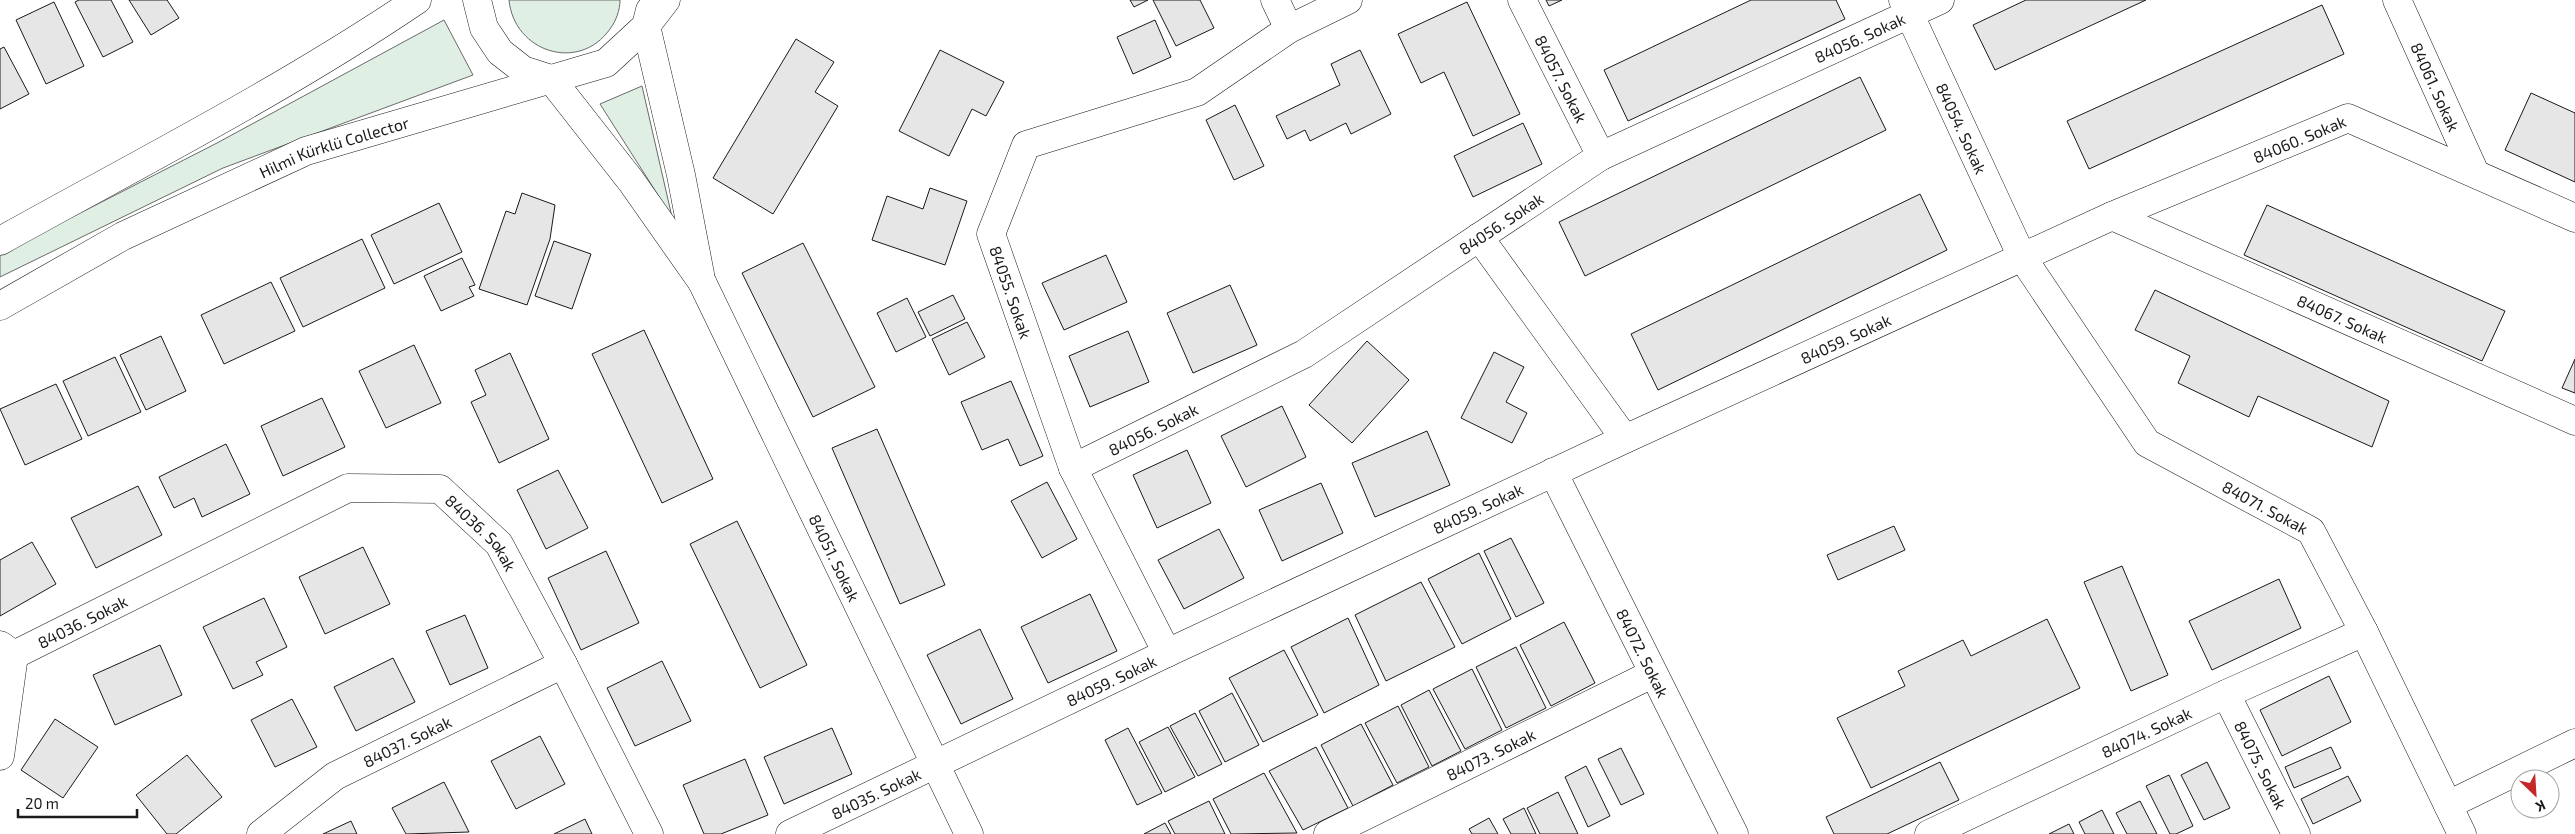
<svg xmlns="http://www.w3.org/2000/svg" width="2575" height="834" viewBox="0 0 2575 834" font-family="'Exo 2',sans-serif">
	<rect width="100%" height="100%" fill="#fff"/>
	<path fill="#e0efe3" stroke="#6a6a6a" d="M509,0H620C620,10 616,21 610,29C579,73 514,52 509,0Z
		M444,20L473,75L223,168L0,277V254L217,143Z
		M642,86L672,217L600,104Z"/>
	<path fill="#e6e6e6" stroke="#1a1a1a" d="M79,0H111L133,42L103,57L75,2Z
		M129,0H167L179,18L151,35Z
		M1130,0H1148L1134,7Z
		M1153,0H1200L1214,28L1176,46Z
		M1546,0H1562L1549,6Z
		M1751,0H1836L1845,19L1628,121L1604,70Z
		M2026,0H2146L1995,70L1973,25Z
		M54,2L84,66L46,84L16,20Z
		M1467,2L1520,114L1473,136L1444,72L1421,83L1398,34Z
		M2322,5L2344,54L2089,169L2067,121Z
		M1155,20L1171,57L1133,74L1117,37Z
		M796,39L834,62L815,92L838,106L773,214L713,178Z
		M4,47L29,94L0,109V49Z
		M940,50L1004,82L986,116L972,109L949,156L899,131Z
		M1360,50L1391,114L1351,134L1346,123L1310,141L1305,130L1287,139L1276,116L1340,85L1331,64Z
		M1860,77L1886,130L1585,276L1559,222Z
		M2531,93L2575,113V182L2505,150Z
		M1235,105L1264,166L1234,180L1206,120Z
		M1523,123L1542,164L1473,197L1454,156Z
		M930,188L967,201L945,265L872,240L887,196L923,209Z
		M522,193L555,205L550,239L527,305L479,289L506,211L515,214Z
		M1920,194L1947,250L1658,390L1631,334Z
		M439,203L462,252L394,284L371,235Z
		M2267,205L2505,311L2482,361L2244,255Z
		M362,239L385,288L303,327L280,278Z
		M554,241L591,254L572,309L535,296Z
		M803,243L875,387L813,417L742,273Z
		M1106,255L1127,302L1064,330L1042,283Z
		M462,258L475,285L469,287L474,296L441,311L424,276Z
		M271,282L295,331L224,364L201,315Z
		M1230,285L1257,345L1193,373L1167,313Z
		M2155,290L2389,401L2372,447L2258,396L2249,417L2178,383L2190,356L2135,330Z
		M953,295L965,319L930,336L918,312Z
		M907,298L926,337L896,352L877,313Z
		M967,322L985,357L949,375L932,339Z
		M644,330L713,479L662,503L592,354Z
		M1128,331L1149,382L1090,407L1069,356Z
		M161,336L186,391L146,410L120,355Z
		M1367,341L1409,380L1352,443L1309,405Z
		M414,345L441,403L386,428L359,371Z
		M1494,352L1524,367L1506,402L1527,413L1512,443L1461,418Z
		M510,353L549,439L499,463L471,402L486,395L475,370Z
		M115,357L141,412L88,436L63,381Z
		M2575,359V393L2562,388Z
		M1011,381L1043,456L1020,466L1008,439L982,450L961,402Z
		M56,384L82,439L25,465L0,409Z
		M322,398L345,447L283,476L261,426Z
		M1282,406L1306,457L1246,487L1221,436Z
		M877,429L945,585L900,604L832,448Z
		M1427,431L1450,485L1375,517L1352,463Z
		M226,444L250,494L202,517L194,498L174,508L159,477Z
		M1187,450L1211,503L1157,528L1133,475Z
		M558,470L588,528L546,549L517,490Z
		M1047,482L1077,539L1042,558L1011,501Z
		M1321,483L1343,533L1282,561L1259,510Z
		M138,486L162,535L96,568L71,518Z
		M737,521L807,665L760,688L690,544Z
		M1894,526L1905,550L1838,580L1827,555Z
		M1219,529L1244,578L1184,609L1158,560Z
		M1511,538L1544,603L1516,617L1484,551Z
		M32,542L56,584L0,616V560Z
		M363,547L390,604L325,634L299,577Z
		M606,551L639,623L581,650L548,578Z
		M1479,553L1511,619L1462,644L1428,579Z
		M2122,566L2168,675L2131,691L2084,582Z
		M2279,579L2301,628L2212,670L2189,621Z
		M1421,582L1455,647L1386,681L1355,615Z
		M1090,594L1117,651L1048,683L1021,627Z
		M264,598L287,647L256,662L263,675L233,689L203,627Z
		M465,615L488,668L450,685L426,631Z
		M1348,618L1379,685L1324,713L1291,647Z
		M2047,619L2080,688L1871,788L1837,718L1905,686L1898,671L1963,640L1971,656Z
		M1564,622L1595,683L1551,706L1520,645Z
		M980,629L1013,699L961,724L927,655Z
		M160,645L182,695L115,725L93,675Z
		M1516,647L1546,708L1506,728L1476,667Z
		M1284,650L1318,715L1263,742L1229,678Z
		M393,658L415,702L356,731L334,687Z
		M662,661L691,721L635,746L607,688Z
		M1472,669L1502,730L1465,749L1433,689Z
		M2329,676L2351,722L2282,756L2260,710Z
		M1429,690L1461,751L1432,766L1401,705Z
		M1232,693L1259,745L1225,762L1199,711Z
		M292,699L317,747L275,767L251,720Z
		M1398,706L1429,767L1397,783L1365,723Z
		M1195,713L1222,764L1198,776L1170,726Z
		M55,719L98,747L63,798L21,770Z
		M1361,724L1393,785L1353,806L1321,745Z
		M1168,727L1195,777L1165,792L1139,742Z
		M832,728L852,774L784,804L764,757Z
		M1128,728L1162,793L1137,805L1105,740Z
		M540,736L565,784L516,809L491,761Z
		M1316,747L1348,808L1303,830L1269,771Z
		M2331,747L2341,768L2294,788L2285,767Z
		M1621,748L1644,794L1621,805L1598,759Z
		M187,755L222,797L176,834H167L136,795Z
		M745,759L768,815L721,834H704L683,785Z
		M1940,762L1959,800L1887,834H1834L1826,817Z
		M2207,762L2230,808L2204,820L2181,775Z
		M1586,766L1610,816L1588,827L1565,777Z
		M1264,773L1297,833L1231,834L1213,799Z
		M2169,775L2193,826L2176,834H2170L2146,786Z
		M2348,776L2361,801L2313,824L2301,799Z
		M444,782L469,832L406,834L392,808Z
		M1558,792L1578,834H1540L1527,808Z
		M1209,801L1225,834H1175L1168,821Z
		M2140,801L2157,834H2127L2116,813Z
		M1524,808L1536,834H1511L1503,819Z
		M2102,810L2114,834H2085L2079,822Z
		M1489,818L1498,834H1472L1469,829Z
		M585,819L592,834H554Z
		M351,821L357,834H323Z
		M1165,823L1171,834H1144Z
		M2069,824L2074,834H2049Z"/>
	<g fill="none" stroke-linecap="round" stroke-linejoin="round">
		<g stroke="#1a1a1a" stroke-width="29">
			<g id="street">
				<path d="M1275,0L1289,29"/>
				<path id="s1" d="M1522,0L1601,156"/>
				<path id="s2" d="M1903,0L2022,257L2147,443L2311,531L2364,632L2462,834"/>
				<path id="s3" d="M2397,0L2475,173"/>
				<path id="s4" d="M2112,216L2575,421"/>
				<path d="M1479,237L1625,439"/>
				<path id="s5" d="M702,282L969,834"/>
				<path id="s6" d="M1073,468L1304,354L1601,156L1940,0"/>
				<path id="s7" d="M1553,472L1734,834"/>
				<path d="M0,645L14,655L0,756"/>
				<path d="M1167,653L1073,468L991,234L1026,145L1197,92L1289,29L1348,0"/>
				<path id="s8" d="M14,655L348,488L440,489L499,544L563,664L649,834"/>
				<path id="s9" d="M2226,694L2296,834"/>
				<path d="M2448,805L2575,743"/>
				<path id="s10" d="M261,834L335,776L563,664"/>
				<path id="s11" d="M790,834L1167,653L1625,439L2112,216L2348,118L2575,218"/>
				<path id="s12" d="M1328,834L1652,674"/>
				<path id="s13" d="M1929,834L2226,694L2364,632"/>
			</g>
		</g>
		<g stroke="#1a1a1a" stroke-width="29">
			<g id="secondary">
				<path d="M477,0L484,28L500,52L523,70L551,79L631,181L702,282"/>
				<path d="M650,10L646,26L681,175L700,274"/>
				<path d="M0,241C140,163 284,90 417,0"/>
				<path id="s14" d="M0,306L123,236L306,151L606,63L646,26L666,0"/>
			</g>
		</g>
		<use href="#street" stroke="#fff" stroke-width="28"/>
		<use href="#secondary" stroke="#fff" stroke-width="28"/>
	</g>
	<g text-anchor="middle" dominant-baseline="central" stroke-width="4" stroke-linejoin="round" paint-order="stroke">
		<g font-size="16" fill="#1a1a1a" stroke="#fff">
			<text stroke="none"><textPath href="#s6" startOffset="899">84056. Sokak</textPath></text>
			<text stroke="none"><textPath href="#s1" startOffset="88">84057. Sokak</textPath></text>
			<text stroke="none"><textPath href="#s3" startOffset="95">84061. Sokak</textPath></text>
			<text stroke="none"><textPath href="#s2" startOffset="141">84054. Sokak</textPath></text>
			<text stroke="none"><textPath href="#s11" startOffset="1662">84060. Sokak</textPath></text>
			<text stroke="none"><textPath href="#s14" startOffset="371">Hilmi Kürklü Collector</textPath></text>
			<text stroke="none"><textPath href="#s6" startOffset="494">84056. Sokak</textPath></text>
			<text transform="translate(1011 292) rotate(71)">84055. Sokak</text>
			<text stroke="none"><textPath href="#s4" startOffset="252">84067. Sokak</textPath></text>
			<text stroke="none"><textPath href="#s11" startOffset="1166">84059. Sokak</textPath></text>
			<text stroke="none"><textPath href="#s6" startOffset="89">84056. Sokak</textPath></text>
			<text stroke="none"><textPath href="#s11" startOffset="761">84059. Sokak</textPath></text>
			<text stroke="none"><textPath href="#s2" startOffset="642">84071. Sokak</textPath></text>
			<text stroke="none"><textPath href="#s8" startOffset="526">84036. Sokak</textPath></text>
			<text stroke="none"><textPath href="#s5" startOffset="306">84051. Sokak</textPath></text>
			<text stroke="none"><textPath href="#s8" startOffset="76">84036. Sokak</textPath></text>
			<text stroke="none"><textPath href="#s7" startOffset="202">84072. Sokak</textPath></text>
			<text stroke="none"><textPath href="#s11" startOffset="356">84059. Sokak</textPath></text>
			<text stroke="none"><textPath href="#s13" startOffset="240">84074. Sokak</textPath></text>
			<text stroke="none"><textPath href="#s10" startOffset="174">84037. Sokak</textPath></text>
			<text stroke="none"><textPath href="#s12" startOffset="181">84073. Sokak</textPath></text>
			<text stroke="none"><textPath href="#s9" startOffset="79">84075. Sokak</textPath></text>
			<text stroke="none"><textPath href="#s11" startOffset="95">84035. Sokak</textPath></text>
		</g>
	</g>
	<g transform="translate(2535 794) rotate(155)"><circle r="24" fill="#ffffff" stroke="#a3a3a3"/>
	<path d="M0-4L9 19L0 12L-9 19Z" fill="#c62828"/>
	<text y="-8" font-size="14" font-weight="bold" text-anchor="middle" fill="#1a1a1a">K</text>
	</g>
	<path d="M18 809v8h119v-8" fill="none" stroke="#1a1a1a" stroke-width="2.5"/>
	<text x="25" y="809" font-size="15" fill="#1a1a1a" stroke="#ffffff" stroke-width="4" paint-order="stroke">20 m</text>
</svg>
